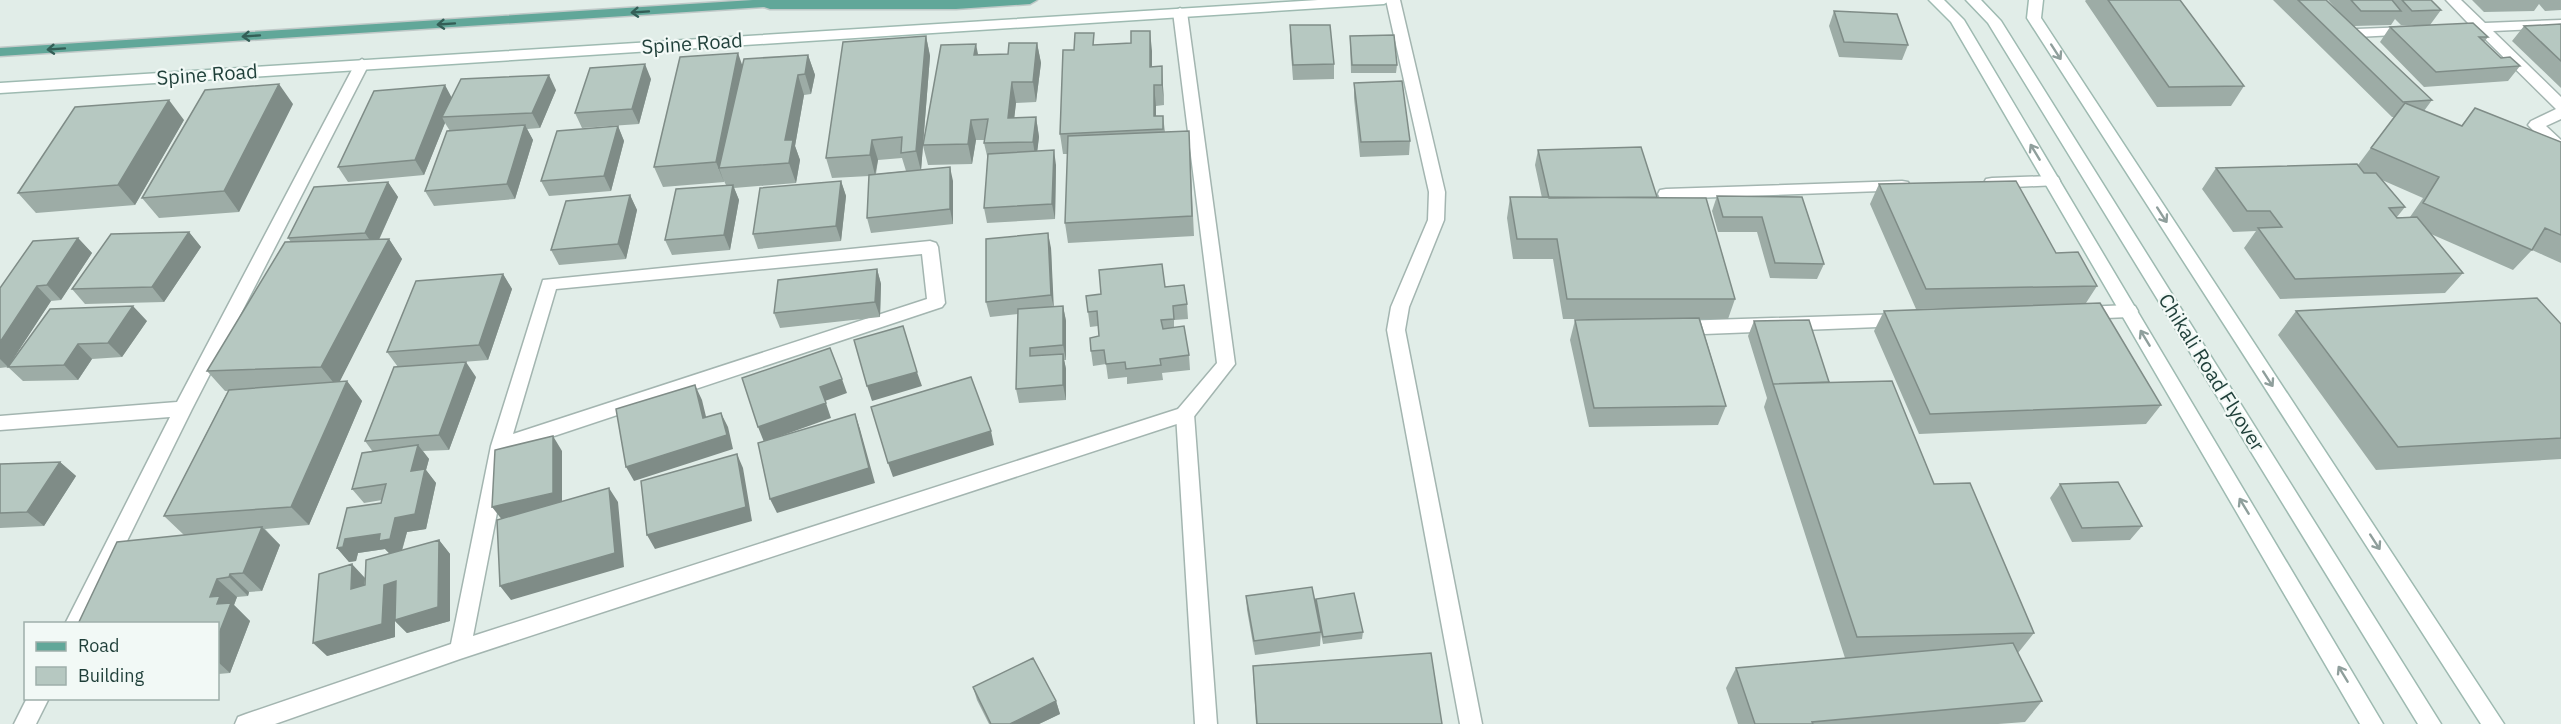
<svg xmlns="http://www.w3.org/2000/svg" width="2561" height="724" viewBox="0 0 2561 724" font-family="'IBM Plex Sans',sans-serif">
	<rect width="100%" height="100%" fill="#e1ede8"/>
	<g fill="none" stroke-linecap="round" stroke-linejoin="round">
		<g stroke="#a3b5b0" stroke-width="3">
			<path id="lane" d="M1386,0H1400L1445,192L1444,220L1409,307L1405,330L1482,724H1460L1387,330L1391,307L1428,220L1429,192Z
				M2446,0H2461L2485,23L2561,20V28L2493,31L2561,97V119L2546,126L2561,140V154L2555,153L2528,125L2531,121L2556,109L2478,32H2450L2448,29L2450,26L2469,24Z
				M2409,27L2414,28L2416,31L2414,34L2357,37L2350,33L2357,29Z
				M2052,176L2058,177L2060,181L2058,185L1992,188L1986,187L1984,183L1986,179L1992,178Z
				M1902,181L1908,182L1910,186L1908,190L1666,199L1660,198L1658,194L1660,190L1666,189Z
				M2129,305L2135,306L2138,311L2135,316L2129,317L2083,319L2077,318L2074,313L2077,308L2083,307Z
				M1903,314L1909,315L1912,320L1909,325L1903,326L1679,335L1673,333L1670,328L1673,323L1679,321Z
				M1185,407L1192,409L1194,414L1217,724H1195L1176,414L1178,409Z"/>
		</g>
		<g stroke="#a3b5b0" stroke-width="3">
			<path id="street" d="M1180,8L1187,12L1235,364L1192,419L460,659L275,724H235L238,717L246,714L451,644L491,446L543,280L930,241L936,243L938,247L945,303L942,307L509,451L473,636L1178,409L1217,363L1173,12ZM922,254L927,299L513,434L556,289Z
				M362,59L369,64L192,409L86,624H65L170,417L0,430V416L177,402L355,64Z
				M27,698H49L36,724H14Z"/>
		</g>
		<g stroke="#9ebab1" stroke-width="3">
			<path id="secondary" d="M1318,0H1391L1384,4L0,93V83Z
				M1929,0H1944L1964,20L2383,724H2360L1951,22Z
				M1966,0H1981L2001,21L2441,724H2418L1988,23Z
				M2029,0H2043L2041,18L2504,724H2481L2027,18Z"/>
		</g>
		<g stroke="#c0c9c8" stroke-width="3">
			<path id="primary" d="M753,0H1037L1030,4L956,9H770L764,7L0,56V48Z"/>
		</g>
		<use href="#lane" fill="#fff" fill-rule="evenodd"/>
		<use href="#street" fill="#fff" fill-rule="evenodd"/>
		<use href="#secondary" fill="#fff" fill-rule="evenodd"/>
		<use href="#primary" fill="#61a799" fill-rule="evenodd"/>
	</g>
	<path fill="#9daca6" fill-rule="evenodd" d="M2086,0H2180L2244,86L2231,106L2157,107L2085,1Z
		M2273,0H2326L2338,11L2328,0H2431L2441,10L2430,25H2401L2395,19L2391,25L2354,26L2432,100L2424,111L2461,126L2475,108L2561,142V263L2532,250L2513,270L2431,234L2463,273L2445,293L2280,299L2244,248L2256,231L2233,232L2202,189L2216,168L2358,165L2394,117H2392ZM2382,180L2423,198L2410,217H2397L2405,207Z
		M2472,0H2561V10L2545,11L2539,4L2534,11L2484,12Z
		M1834,11L1908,45L1902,60L1839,57L1829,26Z
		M2561,24V88L2512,41L2524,26Z
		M1290,25L1334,64V79L1293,80L1290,40Z
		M2390,27L2488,37L2484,42L2501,58L2520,66L2508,81L2424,87L2380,42Z
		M926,36L930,56L923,144L978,55L1008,54L1037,43L1041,63L1036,102L1016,103L1014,118L1036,117L1039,137L1037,151L1056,165L1055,219L987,223L984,208L988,160L984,143L985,140H976L972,164L928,165L923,146L921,169L953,181V224L871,233L867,218L869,176L832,178L826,158ZM902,158L906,171L876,174L878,160Z
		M1350,36L1397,65L1396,73H1351Z
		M1095,45L1152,51V66L1163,86L1164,105L1156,106V116H1163L1165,132L1190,151L1194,236L1068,243L1065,223L1068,154H1063L1060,134L1074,50Z
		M808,55L815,75L811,94L804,95L795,146L800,160L796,183L734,188L739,200L730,250L672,255L665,240L726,185L724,181V182L663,187L654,167Z
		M651,79L639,124L582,128L575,113Z
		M1354,83L1410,141L1409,155L1360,157L1354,98Z
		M556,90L540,128L527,129L533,140L515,199L434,206L425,191L450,131L445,123L424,175L348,182L338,167L452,97Z
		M293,104L239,212L159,218L142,198Z
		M184,120L135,205L36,213L18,193Z
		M618,126L624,141L611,191L549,196L541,181Z
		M1538,150L1657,198L1735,299L1728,319H1700L1726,406L1718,425L1589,427L1570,340L1575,320L1605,319H1563L1553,259H1513L1507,218L1510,197L1542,198L1535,165Z
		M841,181L846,196L841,241L758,249L753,234Z
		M388,182L398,197L379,240L389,239L402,259L339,382L347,381L362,401L309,525L265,529L280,545L262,591L249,592L248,596L237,597L234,605L250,621L230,673L218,674V624L184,535L164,516L228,391H225L207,371L291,242L288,238Z
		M1879,184L2056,253L2097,286L2086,303L2161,405L2146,424L1919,434L1874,331L1884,311L1956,308L1916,309L1870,204Z
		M630,195L637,210L626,259L559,265L551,250Z
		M1717,196L1802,197L1824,264L1817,279L1770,278L1757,232H1718L1712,211Z
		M189,232L201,247L164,302L85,304L72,289Z
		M78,238L92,253L61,300L51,301L13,359L147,321L122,357L92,359L78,380L23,381L8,367L0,368V288Z
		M1051,248L1053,307L1063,306L1066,321V360H1064L1066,369V400L1019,403L1016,389L1018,314L990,317L986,302Z
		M877,269L881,284L880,317L780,328L774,313Z
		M503,274L512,289L488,360L398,367L387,352Z
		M1165,287L1187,304L1188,319L1174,320V327L1189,355L1190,370L1162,373L1163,380L1127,384V377L1108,379L1106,364L1093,366L1091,351L1099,336L1098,326L1090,327L1088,312Z
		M2296,311L2561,324V459L2376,470L2278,335Z
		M1754,321L1829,382L1934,484L2034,633L2018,653L2042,701L2025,722L1998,724H1738L1726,688L1736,668L1845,658L1764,407L1767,398L1748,336Z
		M476,377L449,450L423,451L429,459L426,470L436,483L426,529L407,532L402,551L439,540L450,554V621L407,633L395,621V637L327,656L365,578L364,585L390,554L385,549L358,553L356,561L349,562L337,548L381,503L382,500L364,503L352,489L373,452L365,441Z
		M60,462L76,476L44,526L0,528V464Z
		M2060,484L2142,526L2130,540L2072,542L2050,498Z
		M1246,596L1315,606L1316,599L1363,632L1362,639L1323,644L1319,624L1321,632L1320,646L1255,655L1247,610Z
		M1253,666L1442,724H1256Z
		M973,687L1056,701L1060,714L1039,724H989L977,700Z"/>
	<path fill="#7f8c87" d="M1150,31L1152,51V87L1150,67Z
		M926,36L930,56L921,171L916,151Z
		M1037,43L1041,63L1036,102L1033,82Z
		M976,44L980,64L974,55Z
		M738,53L745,73L719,168L724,182L716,162Z
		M808,55L815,75L811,94L805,74Z
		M645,64L651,79L639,124L632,109Z
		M1162,66L1163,86L1164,105L1162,85Z
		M549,75L556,90L540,128L532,113Z
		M798,75L804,95L795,146L800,160L796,183L789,163L785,140Z
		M1012,82L1016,103L1012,138L1008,118Z
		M279,84L293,104L239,212L224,191Z
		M445,85L453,100L442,117L445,123L424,175L415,160Z
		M1154,85L1156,106V130L1154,116Z
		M169,100L184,120L135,205L118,185Z
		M1036,117L1039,137L1036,162L1033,142Z
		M971,120L976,140L972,164L968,144Z
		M525,125L533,140L515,199L507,184Z
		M618,126L624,141L611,191L604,176Z
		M872,140L878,160L875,175L870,155Z
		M1054,150L1056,165L1055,219L1052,204Z
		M950,167L953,181V224L950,209Z
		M841,181L846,196L841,241L836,226Z
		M388,182L398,197L375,248L365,233Z
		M733,185L739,200L730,250L724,235Z
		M630,195L637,210L626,259L618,244Z
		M189,232L201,247L164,302L152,287Z
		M1048,233L1051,248L1054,310L1051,295Z
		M78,238L92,253L61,300L47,285Z
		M389,239L402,259L337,387L321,367Z
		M877,269L881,284L880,317L875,302Z
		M503,274L512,289L488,360L479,345Z
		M37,286L51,301L8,367L0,359V342Z
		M133,306L147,321L122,357L108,343Z
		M1063,306L1066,321V360L1063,345Z
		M78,344L92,359L78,380L64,365Z
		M1063,354L1066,369V400L1063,385Z
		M466,362L476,377L449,450L439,435Z
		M917,372L922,386L872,401L867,386Z
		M842,379L847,393L825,401L820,387Z
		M347,381L362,401L309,525L291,507Z
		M695,385L702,400L710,433L703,418Z
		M826,403L831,418L764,442L758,427Z
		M721,413L728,427L733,449L634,481L626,467Z
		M855,414L860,429L875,483L777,513L770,499Z
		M991,431L994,445L893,477L888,463Z
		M553,436L562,451V507L503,521L492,507Z
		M418,445L429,459L426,470L436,483L426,529L407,532L401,553L391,555L385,549L358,553L356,561L349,562L337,548L345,539L395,518L411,471Z
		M737,454L743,468L752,521L655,549L647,535Z
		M60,462L76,476L44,526L27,512Z
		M609,488L618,502L624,567L511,600L500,586Z
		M262,527L280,545L262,591L243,573Z
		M439,540L450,554V621L407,633L395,621V637L327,656L313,643Z
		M352,564L365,578L363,602L351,589Z
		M230,574L249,592L248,596L229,577Z
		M217,579L237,597L234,605L250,621L230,673L218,662V636L210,597Z
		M1056,701L1060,714L1039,724H1010Z"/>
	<path fill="#b6c8c1" stroke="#7f8c87" stroke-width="1.5" d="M2108,0H2180L2244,86L2169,87Z
		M2298,0H2326L2432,100L2403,102Z
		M2351,0H2392L2401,11H2361Z
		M2402,0H2431L2441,10L2412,11Z
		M1834,11L1897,14L1908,45L1844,42Z
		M2473,23L2488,37H2479L2501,58L2510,57L2520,66L2436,72L2390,27Z
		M2561,24V61L2524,26Z
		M1290,25H1330L1334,64L1293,65Z
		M1131,31H1150V67L1162,66V85H1154V116H1163V129L1060,134L1063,50H1074L1075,33H1094L1093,45L1131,43Z
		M1394,35L1397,65H1352L1350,36Z
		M926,36L916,151L901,153L902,137L872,140L870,155L826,158L843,42Z
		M1009,43H1037L1033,82H1012L1008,118L1036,117L1033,142L984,143L988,119L971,120L968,144L923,145L941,45L976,44L974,55L1008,54Z
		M738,53L716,162L654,167L680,57Z
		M808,55L805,74L798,75L785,140H793L789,163L719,168L744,59Z
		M645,64L632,109L575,113L590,68Z
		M549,75L532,113L442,117L461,79Z
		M1402,81L1410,141L1361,142L1354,83Z
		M279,84L224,191L142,198L205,90Z
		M445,85L415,160L338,167L374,91Z
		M169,100L118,185L18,193L75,107Z
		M2405,103L2462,126L2475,108L2561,142V235L2545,228L2532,250L2423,203L2439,177L2371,148Z
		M525,125L507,184L425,191L447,131Z
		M618,126L604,176L541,181L557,131Z
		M1189,131L1192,216L1065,223L1068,136Z
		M1641,147L1657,197L1549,198L1538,150Z
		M1054,150L1052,204L984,208L988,154Z
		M2357,164L2364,173H2376L2405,207L2389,208L2397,218L2417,217L2463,273L2295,279L2258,228L2282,227L2270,211H2247L2216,168Z
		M950,167V209L867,218L869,175Z
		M841,181L836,226L753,234L760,188Z
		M2016,181L2056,253L2078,252L2097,286L1926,289L1879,184Z
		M388,182L365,233L288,238L314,187Z
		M733,185L724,235L665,240L676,189Z
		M630,195L618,244L551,250L566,201Z
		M1717,196L1802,197L1824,264L1775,263L1762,217H1723Z
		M1510,197L1706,198L1735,299H1567L1557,239H1517Z
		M189,232L152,287L72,289L111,234Z
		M1048,233L1051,295L986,302V239Z
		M78,238L47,285L37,286L0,342V288L33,241Z
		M389,239L321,367L207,371L285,242Z
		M1162,264L1165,287L1184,285L1187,304L1173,306L1174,319L1161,320L1163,329L1184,326L1189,355L1160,359L1161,365L1126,369L1125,362L1106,364L1104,350L1091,351L1090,338L1099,336L1097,311L1088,312L1086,296L1101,294L1099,270Z
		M877,269L875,302L774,313L778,280Z
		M503,274L479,345L387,352L416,281Z
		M2537,298L2561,324V438L2398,447L2296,311Z
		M2100,303L2161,405L1930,414L1884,311Z
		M133,306L108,343L78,344L64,365L8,367L50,309Z
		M1063,306V345L1030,348V356L1063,354V385L1016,389L1018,309Z
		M1699,318L1726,406L1594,408L1575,320Z
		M1809,320L1829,382L1773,384L1754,321Z
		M903,326L917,372L867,386L854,340Z
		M830,348L842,379L820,387L826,403L758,427L742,378Z
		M466,362L439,435L365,441L394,367Z
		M971,377L991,431L888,463L871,407Z
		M347,381L291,507L164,516L229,390Z
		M1892,381L1934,484L1970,483L2034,633L1857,637L1773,384Z
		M695,385L703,418L721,413L727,435L626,467L616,409Z
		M855,414L869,468L770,499L758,443Z
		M553,436V493L492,507L495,450Z
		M418,445L411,471L425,469L415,514L395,518L390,539L379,541L380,534L345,539L343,547L337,548L347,508L381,503L386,484L352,489L362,453Z
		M737,454L746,507L647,535L641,481Z
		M60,462L27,512L0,513V464Z
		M2118,482L2142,526L2082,528L2060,484Z
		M609,488L615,553L500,586L497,520Z
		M262,527L243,573L230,574L229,577L217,579L210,597L220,596L217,604L231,603L218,636V624H78L117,542Z
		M439,540L438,607L395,620L396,581L384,585L382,624L313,643L319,574L352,564L351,589L365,585L366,560Z
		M1312,587L1321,632L1254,641L1246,596Z
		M1354,593L1363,632L1323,637L1316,599Z
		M2013,643L2042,701L1812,722L1813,724H1755L1736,668Z
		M1431,653L1442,724H1257L1253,666Z
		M1033,658L1056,701L1010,724H991L973,687Z"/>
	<defs><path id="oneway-shaft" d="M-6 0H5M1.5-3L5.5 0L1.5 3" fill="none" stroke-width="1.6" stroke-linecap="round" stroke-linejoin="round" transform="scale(1.5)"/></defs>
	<g stroke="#335e56">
		<use href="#oneway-shaft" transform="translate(640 12) rotate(176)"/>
		<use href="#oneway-shaft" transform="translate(446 24) rotate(176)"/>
		<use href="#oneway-shaft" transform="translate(251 36) rotate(176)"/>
		<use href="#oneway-shaft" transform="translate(56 49) rotate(176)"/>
	</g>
	<g stroke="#8f9f9c">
		<use href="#oneway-shaft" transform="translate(2056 52) rotate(57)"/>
		<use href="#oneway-shaft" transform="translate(2035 152) rotate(-121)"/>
		<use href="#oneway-shaft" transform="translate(2162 215) rotate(57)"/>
		<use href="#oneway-shaft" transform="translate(2145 338) rotate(-121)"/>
		<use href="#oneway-shaft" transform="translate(2268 379) rotate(57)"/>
		<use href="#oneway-shaft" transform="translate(2244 506) rotate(-121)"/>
		<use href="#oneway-shaft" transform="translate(2375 542) rotate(57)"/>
		<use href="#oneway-shaft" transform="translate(2343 674) rotate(-121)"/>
	</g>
	<g text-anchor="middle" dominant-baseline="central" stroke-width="4.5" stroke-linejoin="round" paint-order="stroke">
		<g font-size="20" fill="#1f3f39" stroke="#f2f9f6">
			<text transform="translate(692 43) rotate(-4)">Spine Road</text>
			<text transform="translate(207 74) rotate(-4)">Spine Road</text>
			<text transform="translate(2212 372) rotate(58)">Chikali Road Flyover</text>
		</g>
	</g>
	<rect x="24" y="622" width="195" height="78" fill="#f2f9f6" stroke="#9eafaa" stroke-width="1.5"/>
	<rect x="36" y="642" width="30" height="9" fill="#61a799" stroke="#9eafaa" stroke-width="1.5"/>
	<text x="78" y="652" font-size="18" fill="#1f3f39">Road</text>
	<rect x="36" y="667" width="30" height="18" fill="#b6c8c1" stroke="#9eafaa" stroke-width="1.5"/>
	<text x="78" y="682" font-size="18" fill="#1f3f39">Building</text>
</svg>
